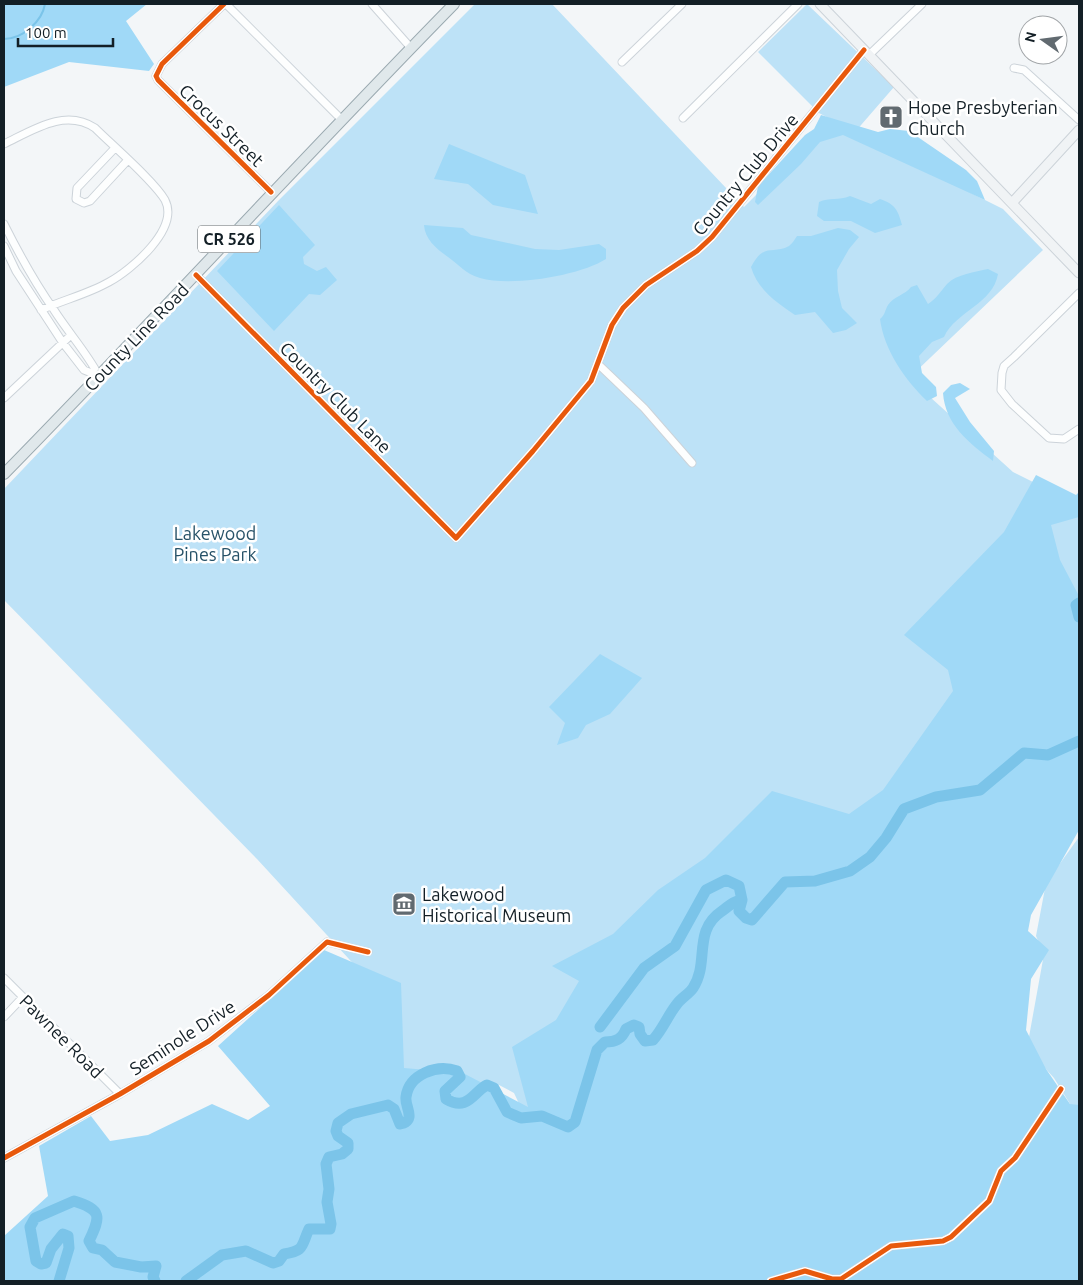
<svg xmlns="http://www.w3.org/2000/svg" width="1083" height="1285" viewBox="0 0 1083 1285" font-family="Ubuntu,sans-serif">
	<rect width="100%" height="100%" fill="#f3f6f8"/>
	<path fill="#bde2f7" d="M475,4H552L744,207L829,122L1003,209L1043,250L909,378L1013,472L1079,505V617L979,674L1024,753L602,1042L523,1112L514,1093L499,1085L481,1090L454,1083L458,1072L439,1069L415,1082L409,1093L383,996L257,859L4,600V489L278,201Z
		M807,4L894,87L855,132L819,113L758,52Z
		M1079,837V1107H1072L1054,1078L1027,1048L1044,954L1036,936L1046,883Z"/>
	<path fill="#a0d9f7" d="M4,4H147L126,21L154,64L149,71L69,62L4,87Z
		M821,115L878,132L890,129L909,131L966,170L977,181L985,200L843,135L820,142L801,164L758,205L755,202L758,186L805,135L814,129Z
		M449,144L525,175L538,214L493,205L468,184L434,179Z
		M850,196L871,204L880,199C895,204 898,210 902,225L875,233L851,221H824L817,216L819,202C829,197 839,201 850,196Z
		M279,205L315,245L303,257L304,264L317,271L326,267L337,280L320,295L309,294L274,331L217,271Z
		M424,225L463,228L471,235L535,249L559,250L599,244L606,249V259C579,276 511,287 480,278C466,274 459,265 448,257C437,249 425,240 424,225Z
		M838,228L850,230L859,237L849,249L837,270L838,291L842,308L857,323L846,330L833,333L815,312L795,315C775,301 758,290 751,267C764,242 772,255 789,246C792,244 795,239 797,236H811Z
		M988,269L998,274C993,304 956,311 944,337L932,342L919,356L922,373L936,387L937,396L927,401C905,380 884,350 880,319C885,315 885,310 888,305C894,296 905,295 911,287L917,285L928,304C937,298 940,292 947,284C957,274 975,272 988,269Z
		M960,383L970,389L955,398L970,422L994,451L993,461C969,443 945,424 943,393L951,385Z
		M1036,475L1076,495L1079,492V517L1051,525L1060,560L1079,596V830L1031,915L1028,931L1049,950L1031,979L1026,1030L1046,1069L1070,1104L1079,1105V1281H4V1236L48,1196L39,1146L91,1116L110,1141L148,1135L212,1104L248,1120L270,1106L218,1046L324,950L401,983L404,1068L463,1073L528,1107L512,1047L556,1020L579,981L552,966L613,934L658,890L705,858L772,791L849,814L883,790L953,691L948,670L904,635L1004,532Z
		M600,654L642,678L610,714L586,725L578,738L557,745L565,723L549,707Z"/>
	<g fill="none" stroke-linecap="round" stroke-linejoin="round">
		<path stroke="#7bc4e9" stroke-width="2" d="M4,39C22,39 42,22 45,4"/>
		<path stroke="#7bc4e9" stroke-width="11" d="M1079,603L1076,605L1079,617
			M600,1027L644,968L675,946L706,890L726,880L739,886L742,900L739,911L746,918L752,920L785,882L815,881L850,871L870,857L886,838L904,809L936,797L980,790L1024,753L1048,755L1079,741
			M59,1281L69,1248L68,1236L63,1234L51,1249L46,1263L41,1264L36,1261L30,1227L35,1218L74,1201C102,1210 101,1216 89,1241L93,1248L102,1250L115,1262L141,1267L156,1266L153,1277L155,1281
			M186,1281L222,1255L246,1251L273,1263L279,1261L284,1254C305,1251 301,1246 309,1229H330L331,1224L327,1202L329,1189L326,1164L329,1157L342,1154L348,1149V1143L338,1136L336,1131L338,1123L351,1114L388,1105L394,1109L400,1124C404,1123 408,1122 409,1117C410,1111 405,1104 406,1097C409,1074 437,1064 457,1071L460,1077L445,1091L446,1099C468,1112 473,1092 487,1085L494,1088L507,1112L521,1118L542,1116L568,1127L575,1122L597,1050L605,1042C616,1042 622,1039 626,1029L634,1025L639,1027L640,1034L645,1041L653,1040C663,1029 668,1015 677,1004C681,998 689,994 693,988C710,962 692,931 722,911C729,906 733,901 742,900"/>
		<g stroke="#ccd3d9" stroke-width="9">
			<path id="street" d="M224,4L162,64L156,76L158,80L271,192
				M226,4L341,119
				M372,4L411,48
				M869,55L922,4
				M622,62L682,4
				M1014,68L1024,70L1079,120
				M683,118L798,4
				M4,144C33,130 65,108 95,128C112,145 154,181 165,200C180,229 131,270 109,282C88,294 63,300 41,310
				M115,148L77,188L76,199L84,203L90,201L127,161
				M4,224C19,254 35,283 54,310C68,332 87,353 99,376
				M4,246L16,271L63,343L84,370L99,376
				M196,275L456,538L533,451L591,381L612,325L623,308L646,285L697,251L712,237L864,50
				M1079,293L1014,357L1004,366L1002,373L1001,390L1012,404L1049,438L1064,439L1079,429
				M598,364L644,408L692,463
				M4,398L71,335
				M4,978L120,1094
				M4,1017L23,997
				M4,1158L120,1094L209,1041L269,995L327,942L368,952
				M771,1281L805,1271L832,1279H841L891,1246L943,1241L951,1237L989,1201L1001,1171L1015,1158L1061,1089"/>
		</g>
		<g stroke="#ccd3d9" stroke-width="11">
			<path id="secondary" d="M820,4L1079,273
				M1012,203L1079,130"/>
		</g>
		<g stroke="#9aa9b0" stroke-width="12">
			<path id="primary" d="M4,474C156,319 302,159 454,4"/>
		</g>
		<use href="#street" stroke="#fdfefe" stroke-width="7"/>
		<use href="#secondary" stroke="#f0f3f5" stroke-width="9"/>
		<use href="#primary" stroke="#e0e8eb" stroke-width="10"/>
		<g stroke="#fff" stroke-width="8">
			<path id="cycleway" d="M224,4L162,64L156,76L158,80L271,192
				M196,275L456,538L533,451L591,381L612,325L623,308L646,285L697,251L712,237L864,50
				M4,1158L120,1094L209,1041L269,995L327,942L368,952
				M771,1281L805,1271L832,1279H841L891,1246L943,1241L951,1237L989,1201L1001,1171L1015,1158L1061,1089"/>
		</g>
		<use href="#cycleway" stroke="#e8590c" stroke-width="5"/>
	</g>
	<defs>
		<g id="church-square" transform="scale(1.25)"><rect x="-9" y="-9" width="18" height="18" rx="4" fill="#616a70" stroke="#fff"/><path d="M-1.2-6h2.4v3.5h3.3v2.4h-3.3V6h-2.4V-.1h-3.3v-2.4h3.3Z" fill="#fff"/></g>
		<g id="museum-square" transform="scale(1.25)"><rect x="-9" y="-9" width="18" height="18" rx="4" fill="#616a70" stroke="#fff"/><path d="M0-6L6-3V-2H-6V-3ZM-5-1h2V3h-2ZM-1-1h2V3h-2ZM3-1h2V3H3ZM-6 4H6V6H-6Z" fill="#fff"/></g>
	</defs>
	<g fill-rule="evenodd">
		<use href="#church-square" x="891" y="117"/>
		<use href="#museum-square" x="404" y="904"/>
	</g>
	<g text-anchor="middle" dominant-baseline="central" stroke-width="5" stroke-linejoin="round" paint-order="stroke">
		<rect fill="#fff" stroke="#5a6267" stroke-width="1" x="198" y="225.5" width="62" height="27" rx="4"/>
		<g font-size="16" font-weight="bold" fill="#131f26">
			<text x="229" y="239">CR 526</text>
		</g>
		<g font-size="18" fill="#131f26" stroke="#fff" text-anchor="start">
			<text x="908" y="107">Hope Presbyterian<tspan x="908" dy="21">Church</tspan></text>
			<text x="422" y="894">Lakewood<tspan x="422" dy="21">Historical Museum</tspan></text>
		</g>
		<g font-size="18" fill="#131f26" stroke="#fff">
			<text transform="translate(222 125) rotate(44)">Crocus Street</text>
			<text transform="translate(745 174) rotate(-50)">Country Club Drive</text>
			<text transform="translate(136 337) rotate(-46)">County Line Road</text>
			<text transform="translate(336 397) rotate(45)">Country Club Lane</text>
			<text transform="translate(62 1036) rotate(45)">Pawnee Road</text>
			<text transform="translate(182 1037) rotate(-33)">Seminole Drive</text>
		</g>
		<g font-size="18" fill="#275268" stroke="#fff">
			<text x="215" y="533">Lakewood<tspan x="215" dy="21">Pines Park</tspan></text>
		</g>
	</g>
	<rect width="1083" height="1285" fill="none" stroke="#131f26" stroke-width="10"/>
	<g transform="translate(1043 40) rotate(284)"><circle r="24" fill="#ffffff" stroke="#a1a5a8"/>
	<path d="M0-4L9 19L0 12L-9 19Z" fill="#616a70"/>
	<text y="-8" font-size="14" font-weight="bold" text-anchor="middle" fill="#131f26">N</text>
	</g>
	<path d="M18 38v8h95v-8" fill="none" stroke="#131f26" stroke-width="2.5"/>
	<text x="25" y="38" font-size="15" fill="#131f26" stroke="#ffffff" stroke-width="4" paint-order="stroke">100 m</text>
</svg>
